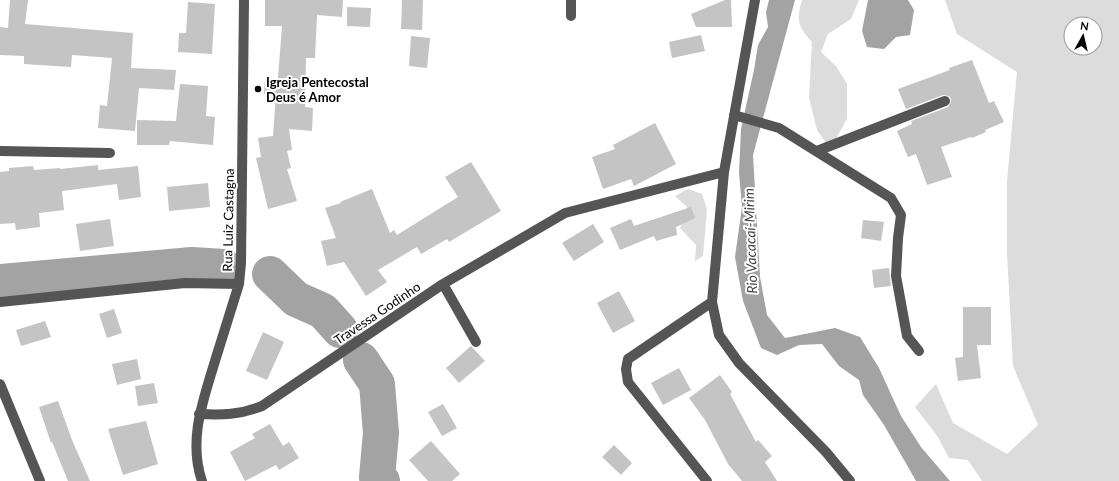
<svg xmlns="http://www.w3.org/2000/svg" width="1119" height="481" viewBox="0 0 1119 481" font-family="Lato,sans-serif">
	<rect width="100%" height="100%" fill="#fff"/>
	<path fill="#dcdcdc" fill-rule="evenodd" d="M802,0H859L851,19L828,34L821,52L836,66L847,84V119L834,142L826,143L817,130L809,98L812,42C798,26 796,21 802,0Z
		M945,0H1119V481H982L968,460L949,458L938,437L915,407L936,384L953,423L1007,454L1038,425L1013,366L1007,252V181L1017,72L957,34ZM1071,24H1095V48H1071Z
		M688,189L702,194L707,209L703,256L695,261L696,245L680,228L687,207L675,196Z"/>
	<path fill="#a3a3a3" d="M769,0H795L753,155L760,277L767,315L785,338L835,328L860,337L879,368L901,416L921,447L950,481H916L884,425L863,395L859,380L839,366L822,344L799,345L777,355L761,348L743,301L735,257L742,207L739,173L741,129L754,70L758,45L768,27L766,12Z
		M868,0H908L914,10L910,35L896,37L884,49L867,47L862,31Z"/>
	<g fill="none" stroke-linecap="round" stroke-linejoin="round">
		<path stroke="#a3a3a3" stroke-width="36" d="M270,274L296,299L323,311L340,330
			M0,282L192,265L224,267
			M361,360L377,384L381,433L377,477L382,481"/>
	</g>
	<path fill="#c4c4c4" d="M10,0H28L25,24L133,33L131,68L176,70L174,90L139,88L135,131L98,128L100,105L107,106L112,58L72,55L71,67L24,64V56L0,55V27L8,28Z
		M265,0H343L342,17L317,15L315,58H306L305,107L313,108L312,131L289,129L292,150L287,151L291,168L287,169L297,201L268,209L256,158L261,157L258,138L273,136L276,94H264L265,78H278L282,26H265Z
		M402,0H423L422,30L401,29Z
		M725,0H731L732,27H696L691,14Z
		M188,2L215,4L212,54L178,52L179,33H186Z
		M347,7L371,8L370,27L347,26Z
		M701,35L705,51L672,58L669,42Z
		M411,36L430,38L427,68L409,66Z
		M972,60L989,103L994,101L1004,122L985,130L986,132L972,138L971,137L941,147L952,177L927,185L916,154L908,157L897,131L912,124L911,121L948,107L951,102V99L949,96L943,95L906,109L898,89L950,70L949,68Z
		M180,84L208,86L206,116L215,117L213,145L170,141L169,145H137V120L176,121Z
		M655,123L676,164L634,186L631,179L603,189L592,157L615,149L613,145Z
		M471,162L501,211L449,242L447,239L421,254L417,247L378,270L387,282L366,296L344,262L327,266L321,241L336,238L325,208L341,203L340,202L372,189L390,233L394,230L397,235L458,197L445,177Z
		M98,165V170L138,166L141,197L119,200L117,184L62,191L64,210L39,213L40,227L16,230L15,223L0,224V172L9,171V168L33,166L34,170L60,168V169Z
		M208,183L210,207L169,211L167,187Z
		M691,207L695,218L676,227L677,235L656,241L654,236L620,250L610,228L631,219L634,226Z
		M110,219L114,246L80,251L76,224Z
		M863,220L884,222L881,241L861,238Z
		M593,224L604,242L574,261L562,243Z
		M889,268L891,286L874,288L872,270Z
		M619,291L635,321L613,333L597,303Z
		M963,307H991V345H977L981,378L958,381L955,358L963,357Z
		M114,309L122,333L107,338L99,314Z
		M45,321L51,337L21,346L16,330Z
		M263,332L284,342L267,380L246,371Z
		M471,346L485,361L459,383L446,368Z
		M137,359L141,379L117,385L112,364Z
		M679,368L691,390L663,405L651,383Z
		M720,375L732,392L730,394L756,442L758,440L772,456L765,462L777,481H742L728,464L705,420L689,398Z
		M154,383L158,403L138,406L135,386Z
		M58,401L72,440L90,481H68L52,442L51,443L39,407Z
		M443,404L457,428L442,436L428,412Z
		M146,421L158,464L123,475L108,429Z
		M270,424L283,446L289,442L299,458L279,470L276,465L245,481L230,452L255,438L252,434Z
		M431,441L460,474L452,481H428L409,460Z
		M614,445L632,463L621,475L602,457Z"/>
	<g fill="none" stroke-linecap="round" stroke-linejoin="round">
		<path stroke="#555" stroke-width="10" d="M571,0V16
			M755,0L724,172L712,302L719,335L739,363L826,452L850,481
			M734,115L779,128L891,198L901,215L898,238L896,276L907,336L919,351
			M0,151L110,153
			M817,151L945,101
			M443,284L476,342
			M0,302L185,283L239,284
			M0,384L40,481
			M199,414C223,415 239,415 262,406L443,284L565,213L724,172
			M202,481C188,440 203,401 215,361C223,335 231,310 239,284L241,263L244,0
			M707,481L628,382L626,369L628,359L712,302"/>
	</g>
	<circle fill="#000" stroke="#fff" stroke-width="1.5" cx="258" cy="89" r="4"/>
	<g text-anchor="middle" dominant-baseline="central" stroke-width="4" stroke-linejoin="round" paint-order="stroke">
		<g font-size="13" font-weight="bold" fill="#000" stroke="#fff" text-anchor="start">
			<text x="266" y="82">Igreja Pentecostal<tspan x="266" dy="15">Deus é Amor</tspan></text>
		</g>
		<g font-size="13" fill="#000" stroke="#fff">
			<text transform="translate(228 220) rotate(-89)">Rua Luiz Castagna</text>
			<text transform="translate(377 313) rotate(-34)">Travessa Godinho</text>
		</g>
		<g font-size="14" font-style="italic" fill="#444" stroke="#fff">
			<text transform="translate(750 241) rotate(-92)">Rio Vacacaí-Mirim</text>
		</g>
	</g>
	<g transform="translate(1083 36) rotate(8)"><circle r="19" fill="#ffffff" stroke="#999999"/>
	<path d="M0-3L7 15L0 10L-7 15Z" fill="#000000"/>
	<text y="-6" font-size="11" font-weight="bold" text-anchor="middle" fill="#000000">N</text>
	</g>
</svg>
